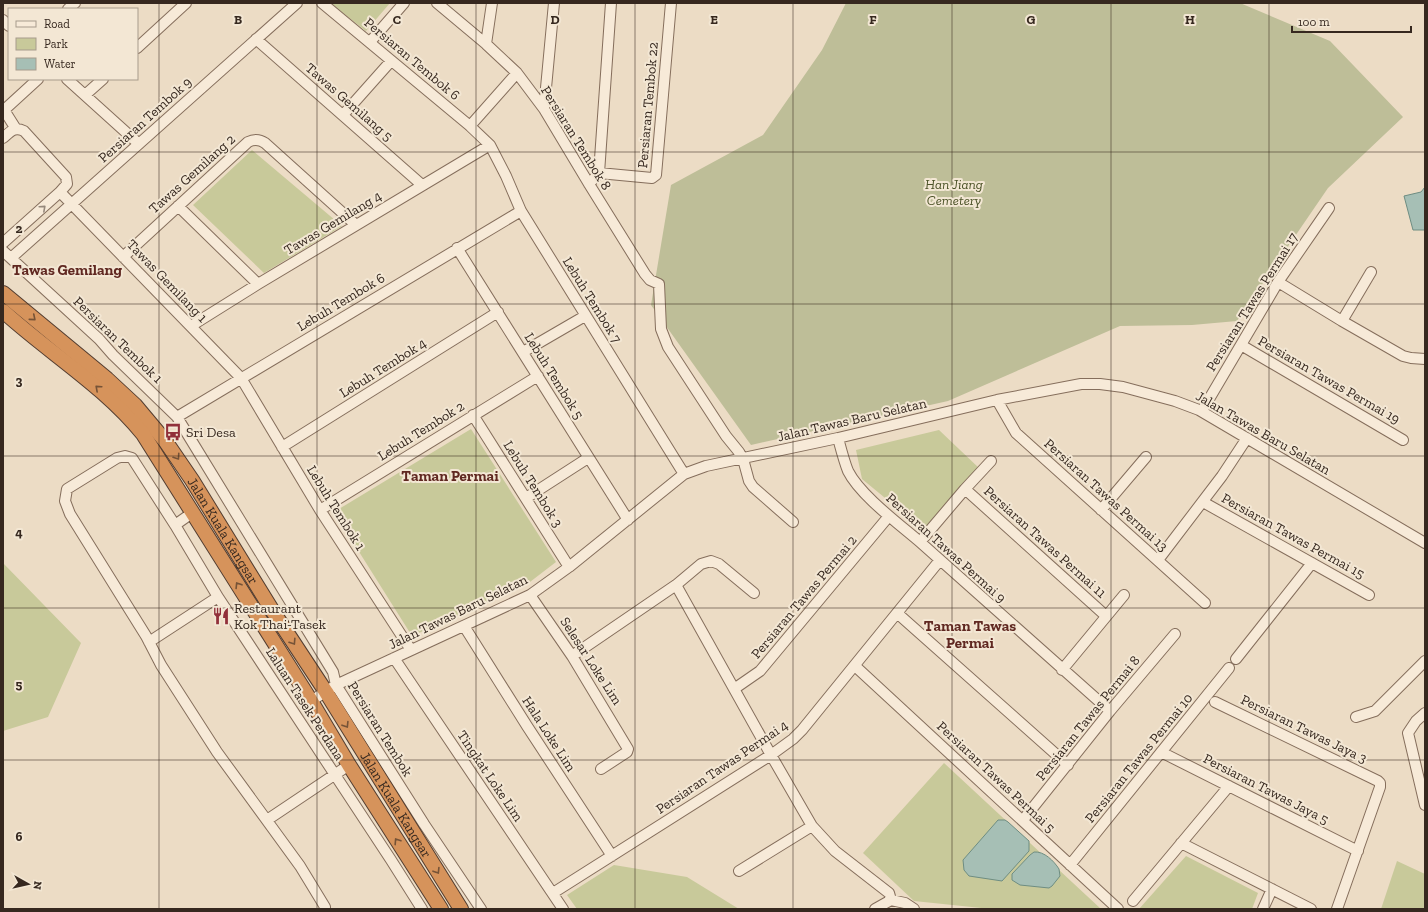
<svg xmlns="http://www.w3.org/2000/svg" width="1428" height="912" viewBox="0 0 1428 912" font-family="'Zilla Slab',serif">
	<rect width="100%" height="100%" fill="#ecdcc5"/>
	<path fill="#c8c99a" d="M330,3H390L366,31Z
		M252,150L342,226L264,273L193,205Z
		M471,429L556,562L526,585L412,636L334,512Z
		M939,430L980,469L924,530L862,479L856,450Z
		M3,563L81,643L48,717L3,731Z
		M944,763L1101,909H991L914,901L863,853Z
		M1186,856L1258,893L1252,909H1139Z
		M1397,861L1425,874V909H1381Z
		M614,865L687,877L739,909H577L567,895Z"/>
	<path fill="#bebe98" d="M846,3H1240L1330,41L1403,117L1328,188L1237,321L1192,325L1120,326L948,401L751,445L651,305L671,185L763,135L822,50Z"/>
	<path fill="#a6bfb5" stroke="#6e8d82" d="M1425,187V230H1413L1404,196L1421,192Z
		M998,820H1005L1008,822L1029,841V851L1002,881L969,876L964,870L963,860Z
		M1034,852C1044,851 1054,861 1059,869L1060,876L1052,886L1049,888L1020,885L1012,880V874L1030,855Z"/>
	<g fill="none" stroke-linecap="round" stroke-linejoin="round">
		<g stroke="#856e5c" stroke-width="12">
			<path id="minor" d="M322,3L470,126L490,145L506,176L521,211L684,474
				M437,3L486,44L517,73L544,109L589,184L645,274L650,280L659,284L661,329L668,347L726,436L739,452L743,459L749,481L753,487L793,522
				M68,9L75,3
				M3,20L9,26
				M256,39L422,185
				M370,42L404,3
				M486,44L492,3
				M137,48L186,3
				M67,79L139,144
				M85,95L103,79
				M544,109L554,3
				M4,110L16,129
				M3,111L38,79
				M343,115L391,61
				M470,126L517,73
				M3,138C10,132 14,126 24,131L66,177L67,184L60,192
				M599,173L652,178L656,175L671,3
				M589,184L599,173L611,3
				M178,206L258,284
				M3,243L60,192L241,378L320,510L411,650
				M457,248L628,520
				M3,251L99,339L113,355L177,417L333,672L336,685L424,824L481,909
				M123,257L248,142C254,139 259,139 265,143L356,225
				M11,258L297,3
				M1278,282L1342,321L1403,356L1411,358L1425,359
				M1342,321L1371,272
				M191,326L258,284L490,145
				M1241,345L1403,440
				M523,352L585,316
				M997,400L1016,433L1205,603
				M1202,411L1278,282L1329,208
				M473,415L569,567
				M177,417L521,211
				M838,438C841,449 844,461 848,471C860,495 899,524 920,542L1110,711
				M282,447L498,312
				M965,489L1106,616
				M526,498L588,458
				M1203,502L1369,595
				M320,510L538,376
				M1101,510L1146,457
				M175,525L192,513
				M920,542L965,489L991,461
				M1158,560L1222,476L1247,438
				M676,585L771,755L812,826L835,851L889,893L891,900
				M530,595L572,656L628,749L627,752L601,769
				M897,613L1068,765
				M464,626L527,726L612,856
				M149,642L218,597
				M572,656L676,585L701,564L711,561L719,564L754,593
				M394,658L563,909
				M1236,659L1312,563
				M855,666L1118,909
				M1062,670L1124,595
				M734,689L760,671L889,516
				M311,701L336,685L530,595L569,567L684,474L706,466L838,438L997,400L1081,384H1100L1123,387L1175,401L1199,410L1425,543
				M1215,702L1378,781L1380,783V787L1337,909
				M1425,713L1416,721L1408,733L1425,805
				M1356,717L1375,711L1425,661
				M1161,752L1358,851
				M267,820L349,765
				M1023,820L1110,711L1175,634
				M1181,843L1311,909
				M1070,865L1229,668
				M739,871L812,826
				M553,893L771,755L793,739L802,730L940,560
				M1133,901L1229,786
				M325,907L300,866L217,752L161,665L146,636L70,514L65,501L67,489L117,458L125,456L132,458L175,525L218,597L391,860L422,909
				M875,909L891,900L905,903L914,909
				M1263,909L1272,889"/>
		</g>
		<g stroke="#533d30" stroke-width="16">
			<g id="highway">
				<path id="s1" d="M3,293L107,379L135,405L166,442L192,480L272,610L326,692L461,909"/>
				<path d="M3,311C49,353 103,385 143,434L311,701L349,765L441,909"/>
			</g>
		</g>
		<use href="#minor" stroke="#f7ead8" stroke-width="10"/>
		<use href="#highway" stroke="#d6935b" stroke-width="14"/>
	</g>
	<defs><path id="oneway-chevron" d="M-2-3.5L2.5 0L-2 3.5" fill="none" stroke-width="1.6" stroke-linecap="round" stroke-linejoin="round"/></defs>
	<use stroke="#96897c" href="#oneway-chevron" transform="translate(43 208) rotate(-42)"/>
	<g stroke="#765337">
		<use href="#oneway-chevron" transform="translate(33 318) rotate(40)"/>
		<use href="#oneway-chevron" transform="translate(98 388) rotate(-138)"/>
		<use href="#oneway-chevron" transform="translate(177 457) rotate(56)"/>
		<use href="#oneway-chevron" transform="translate(238 585) rotate(-122)"/>
		<use href="#oneway-chevron" transform="translate(293 642) rotate(57)"/>
		<use href="#oneway-chevron" transform="translate(346 725) rotate(58)"/>
		<use href="#oneway-chevron" transform="translate(397 841) rotate(-123)"/>
		<use href="#oneway-chevron" transform="translate(437 871) rotate(58)"/>
	</g>
	<path fill="none" stroke="#36281f" stroke-width="1" stroke-opacity="0.55" d="M159,3V909M317,3V909M476,3V909M635,3V909M793,3V909M952,3V909M1111,3V909M1269,3V909M3,152H1425M3,304H1425M3,456H1425M3,608H1425M3,760H1425"/>
	<defs>
		<g id="bus-bare" transform="scale(1.38)"><path d="M-5-6H5V4H4V6H2V4H-2V6H-4V4H-5ZM-3.5-4V0h7V-4ZM-3.5 1.2v1.5H-2V1.2ZM2 1.2v1.5H3.5V1.2Z" fill="#91303a" stroke="#f3e7d4" stroke-width="2.5" paint-order="stroke"/></g>
		<g id="restaurant-bare" transform="scale(1.38)"><path d="M-5-6h1v4h1v-4h1v4h1v-4h1v5L-1.5 .5V6h-2V.5L-5-1ZM5-6V6H3V1.5H1.5Q1.5-4 5-6Z" fill="#91303a" stroke="#f3e7d4" stroke-width="2.5" paint-order="stroke"/></g>
	</defs>
	<g fill-rule="evenodd">
		<use href="#bus-bare" x="173" y="432"/>
		<use href="#restaurant-bare" x="221" y="616"/>
	</g>
	<g text-anchor="middle" dominant-baseline="central" stroke-width="4" stroke-linejoin="round" paint-order="stroke">
		<g font-size="14" fill="#36281f" stroke="#f3e7d4">
			<text transform="translate(412 59) rotate(40)">Persiaran Tembok 6</text>
			<text transform="translate(349 102) rotate(41)">Tawas Gemilang 5</text>
			<text transform="translate(648 105) rotate(-85)">Persiaran Tembok 22</text>
			<text transform="translate(145 120) rotate(-42)">Persiaran Tembok 9</text>
			<text transform="translate(576 138) rotate(58)">Persiaran Tembok 8</text>
			<text transform="translate(192 174) rotate(-42)">Tawas Gemilang 2</text>
			<text transform="translate(333 223) rotate(-31)">Tawas Gemilang 4</text>
			<text transform="translate(167 281) rotate(46)">Tawas Gemilang 1</text>
			<text transform="translate(592 300) rotate(58)">Lebuh Tembok 7</text>
			<text transform="translate(341 302) rotate(-31)">Lebuh Tembok 6</text>
			<text transform="translate(1252 302) rotate(-58)">Persiaran Tawas Permai 17</text>
			<text transform="translate(118 340) rotate(44)">Persiaran Tembok 1</text>
			<text transform="translate(383 368) rotate(-32)">Lebuh Tembok 4</text>
			<text transform="translate(554 376) rotate(58)">Lebuh Tembok 5</text>
			<text transform="translate(1329 380) rotate(30)">Persiaran Tawas Permai 19</text>
			<text transform="translate(852 420) rotate(-13)">Jalan Tawas Baru Selatan</text>
			<text transform="translate(421 431) rotate(-32)">Lebuh Tembok 2</text>
			<text transform="translate(1263 433) rotate(30)">Jalan Tawas Baru Selatan</text>
			<text transform="translate(533 484) rotate(58)">Lebuh Tembok 3</text>
			<text transform="translate(1106 495) rotate(42)">Persiaran Tawas Permai 13</text>
			<text transform="translate(336 508) rotate(58)">Lebuh Tembok 1</text>
			<text stroke="none"><textPath href="#s1" startOffset="327">Jalan Kuala Kangsar</textPath></text>
			<text transform="translate(1293 536) rotate(29)">Persiaran Tawas Permai 15</text>
			<text transform="translate(1045 542) rotate(42)">Persiaran Tawas Permai 11</text>
			<text transform="translate(946 548) rotate(42)">Persiaran Tawas Permai 9</text>
			<text transform="translate(804 597) rotate(-50)">Persiaran Tawas Permai 2</text>
			<text transform="translate(458 612) rotate(-26)">Jalan Tawas Baru Selatan</text>
			<text transform="translate(591 661) rotate(57)">Selesar Loke Lim</text>
			<text transform="translate(305 704) rotate(57)">Laluan Tasek Perdana</text>
			<text transform="translate(1088 718) rotate(-51)">Persiaran Tawas Permai 8</text>
			<text transform="translate(380 729) rotate(58)">Persiaran Tembok</text>
			<text transform="translate(1304 729) rotate(26)">Persiaran Tawas Jaya 3</text>
			<text transform="translate(549 734) rotate(57)">Hala Loke Lim</text>
			<text transform="translate(1139 758) rotate(-51)">Persiaran Tawas Permai 10</text>
			<text transform="translate(722 767) rotate(-34)">Persiaran Tawas Permai 4</text>
			<text transform="translate(490 776) rotate(56)">Tingkat Loke Lim</text>
			<text transform="translate(996 777) rotate(43)">Persiaran Tawas Permai 5</text>
			<text transform="translate(1266 789) rotate(27)">Persiaran Tawas Jaya 5</text>
			<text stroke="none"><textPath href="#s1" startOffset="651">Jalan Kuala Kangsar</textPath></text>
		</g>
		<g font-size="14" font-style="italic" fill="#4b5227" stroke="#f3e7d4">
			<text x="954" y="184">Han Jiang<tspan x="954" dy="16">Cemetery</tspan></text>
		</g>
		<g font-size="14" fill="#36281f" stroke="#f3e7d4" text-anchor="start">
			<text x="186" y="432">Sri Desa</text>
			<text x="234" y="608">Restaurant<tspan x="234" dy="16">Kok Thai-Tasek</tspan></text>
		</g>
		<g font-size="15" font-weight="bold" fill="#602821" stroke="#f3e7d4">
			<text x="67" y="270">Tawas Gemilang</text>
			<text x="450" y="476">Taman Permai</text>
			<text x="970" y="626">Taman Tawas<tspan x="970" dy="17">Permai</tspan></text>
		</g>
	</g>
	<g font-size="13" text-anchor="middle" font-weight="bold" fill="#36281f" stroke="#f3e7d4" stroke-width="4" stroke-linejoin="round" paint-order="stroke">
		<text x="238" y="24">B</text>
		<text x="397" y="24">C</text>
		<text x="555" y="24">D</text>
		<text x="714" y="24">E</text>
		<text x="873" y="24">F</text>
		<text x="1031" y="24">G</text>
		<text x="1190" y="24">H</text>
		<text x="19" y="233">2</text>
		<text x="19" y="385">3</text>
		<text x="19" y="537">4</text>
		<text x="19" y="689">5</text>
		<text x="19" y="841">6</text>
	</g>
	<rect width="1428" height="912" fill="none" stroke="#36281f" stroke-width="8"/>
	<rect x="8" y="8" width="130" height="72" fill="#f3e7d4" stroke="#a79b8c"/>
	<rect x="16" y="21" width="20" height="6" fill="#f7ead8" stroke="#a79b8c"/>
	<text x="44" y="28" font-size="12" fill="#36281f">Road</text>
	<rect x="16" y="38" width="20" height="12" fill="#c8c99a" stroke="#a79b8c"/>
	<text x="44" y="48" font-size="12" fill="#36281f">Park</text>
	<rect x="16" y="58" width="20" height="12" fill="#a6bfb5" stroke="#a79b8c"/>
	<text x="44" y="68" font-size="12" fill="#36281f">Water</text>
	<g transform="translate(28 884) rotate(98)" stroke="#f3e7d4" stroke-width="3" paint-order="stroke">
	<path d="M0-3L7 15L0 10L-7 15Z" fill="#36281f"/>
	<text y="-6" font-size="11" font-weight="bold" text-anchor="middle" fill="#36281f">N</text>
	</g>
	<path d="M1292 26v6h119v-6" fill="none" stroke="#36281f" stroke-width="2"/>
	<text x="1298" y="26" font-size="12" fill="#36281f" stroke="#f3e7d4" stroke-width="3" paint-order="stroke">100 m</text>
</svg>
